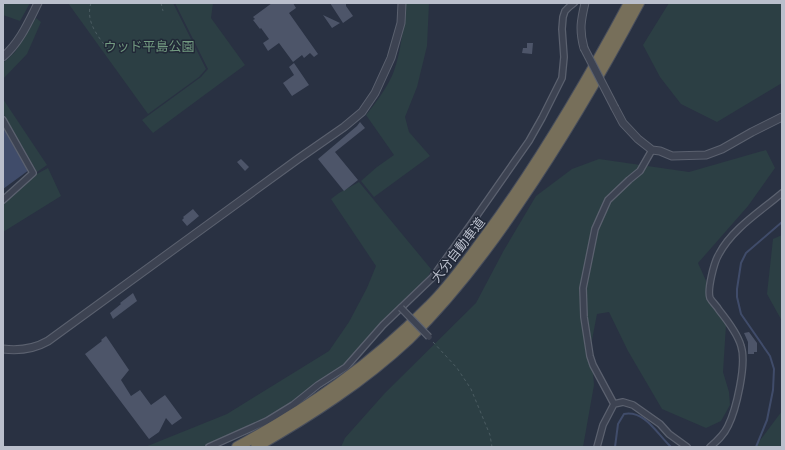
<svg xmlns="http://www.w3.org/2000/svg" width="785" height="450" viewBox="0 0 785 450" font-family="'Roboto Condensed','Noto Sans JP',sans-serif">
	<rect width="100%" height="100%" fill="#293142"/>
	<path fill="#2c3f44" d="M3,3H30L20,21L3,15Z
		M68,3H173L206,69L199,77L148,114Z
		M175,3H213L211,18L245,65L153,133L142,120L201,77L208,69Z
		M406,3H429L427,46L417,87L405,117L409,132L430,156L374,197L361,181L377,167L394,155L366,115C375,104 389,85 394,71C401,51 404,24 406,3Z
		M669,3H782V83L717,122L681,104L660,77L643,45Z
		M36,18L41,22L27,54L3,79V63L15,52Z
		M3,99L47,165L37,172L3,113Z
		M766,150L775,168L748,206L698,263L726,325L723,372L729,392L730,405L721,421L706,428L662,409L628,351L609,312L597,314L591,345L594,385L583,447H341L345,438L385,393L476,303L504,250L536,196L572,169L599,159L689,172Z
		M48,168L61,196L3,232V203L35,175Z
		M359,182L431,269L429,275L389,317L355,356L300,397L267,417L202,447H145L227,414L329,351L349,322L367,288L376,266L331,199L339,193Z
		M782,235V321L767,294L773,239Z
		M782,411V447H755Z"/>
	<path fill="#404c6a" d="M3,126L29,170L3,189Z"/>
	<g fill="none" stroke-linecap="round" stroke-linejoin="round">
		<path stroke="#404c6a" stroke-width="2" d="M615,447L618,424L624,414C645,410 657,434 671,447
			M756,447L767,420L773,390L774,369L770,356L741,314L737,297V289L741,263L746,253L782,222"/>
	</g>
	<path fill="#4d5569" d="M272,3H293L296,8L289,13L318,54L314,57L310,53L304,58L302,55L293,62L279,43L268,51L263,43L269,39L261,28L260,29L253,20L255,19L253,17Z
		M330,3H346V6L353,16L343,23Z
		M323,15L340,23L332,28Z
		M527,43H533L532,54L522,53L523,48H527Z
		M294,63L309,85L292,96L283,83L294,75L289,67Z
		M360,122L365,128L335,152L358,180L344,191L318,159L357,126Z
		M241,159L249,167L245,171L237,162Z
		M193,209L199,216L187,226L182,220L184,218L183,217Z
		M133,293L137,301L113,319L110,313L121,304L120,303Z
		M749,332L757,343V352H754V354H748V342L744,333Z
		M106,336L129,370L121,380L131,396L140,390L151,405L165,395L182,418L172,425L166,418L159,432L149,439L85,354L102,341L101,340Z"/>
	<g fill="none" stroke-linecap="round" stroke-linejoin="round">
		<g stroke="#5b616f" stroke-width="8">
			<path id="minor" d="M3,120L33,173L3,200
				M614,404L593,365L590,356L584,317L583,288L595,229L608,200L629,180L640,171L652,150
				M209,447L267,421L293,405L318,385L346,367L383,325L432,278L471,224L529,141L542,118L562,78L564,57L562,29L563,17L565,11L569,7L574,3
				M597,447L603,425L614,404L623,402L633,405L660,424L669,434L687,447
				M710,447C717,441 724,435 728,426C736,410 747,364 741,346C738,335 727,320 719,310C717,306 712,302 710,298C707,290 714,262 719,254C732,229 761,211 782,193"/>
		</g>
		<g stroke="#5b616f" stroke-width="9">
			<path id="tertiary" d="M584,48C579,30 581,20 585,3
				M3,57C20,42 28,23 38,3
				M615,108L623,123L638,139L652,150L660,151L672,156L706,155L722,149L752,132L782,117
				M3,349C19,351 34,349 48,341L298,159L344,127L362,112L375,93L391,58L401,23L402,3"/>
		</g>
		<g stroke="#484e5c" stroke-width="12">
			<path id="motorway" d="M237,447C310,407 371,365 429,306C451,285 468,259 486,235C540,162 586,83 629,3
				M256,447C310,416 363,382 409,339C451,298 486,252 519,203C563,139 602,72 639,3"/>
		</g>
		<path stroke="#4b5c62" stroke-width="1" stroke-dasharray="3 3" stroke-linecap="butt" d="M91,3C85,22 98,36 109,51
			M161,3L163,11
			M433,342L457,368L471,389L490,435L492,447"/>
		<use href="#minor" stroke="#3d4352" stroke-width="5.5"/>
		<use href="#tertiary" stroke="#3d4352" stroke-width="7"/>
		<use href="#motorway" stroke="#776f5a" stroke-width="10"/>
		<g stroke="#5b616f" stroke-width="8" stroke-linecap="butt">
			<path id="minor-bridge" d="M401,308L429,337"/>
		</g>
		<g stroke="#5b616f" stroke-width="9" stroke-linecap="butt">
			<path id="tertiary-bridge" d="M584,48L615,108"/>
		</g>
		<use href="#minor-bridge" stroke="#3d4352" stroke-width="5.5"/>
		<use href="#tertiary-bridge" stroke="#3d4352" stroke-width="7"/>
	</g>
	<g text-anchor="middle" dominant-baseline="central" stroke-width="3" stroke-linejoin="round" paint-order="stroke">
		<g font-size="13" fill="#739b81" stroke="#212837">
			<text x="149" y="46">ウッド平島公園</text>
		</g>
		<g font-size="13" fill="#babfcc" stroke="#212837">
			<text transform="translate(458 250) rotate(-52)">大分自動車道</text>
		</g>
	</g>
	<rect width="785" height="450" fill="none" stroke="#babfcc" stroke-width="8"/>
</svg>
